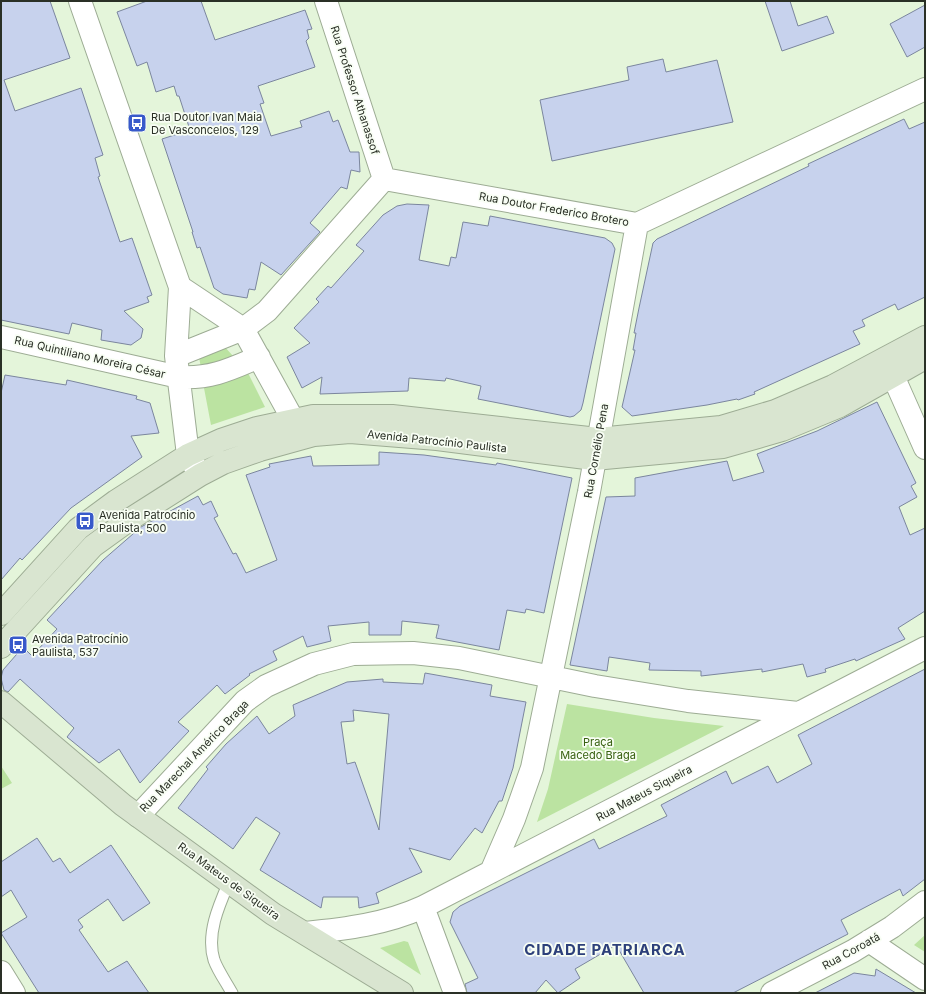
<svg xmlns="http://www.w3.org/2000/svg" width="926" height="994" viewBox="0 0 926 994" font-family="Inter,sans-serif">
	<rect width="100%" height="100%" fill="#e4f5da"/>
	<path fill="#bbe3a1" d="M224,346L233,356L201,368L199,357Z
		M246,369L265,407L211,425L204,388Z
		M567,704L654,718L724,726L537,822L548,789Z
		M1,766L12,783L1,789Z
		M925,935V952L914,945Z
		M404,941L408,942L421,975L380,948Z"/>
	<path fill="#c7d2ed" stroke="#7b869e" fill-rule="evenodd" d="M1,1H50L70,58L4,80L15,111L81,88L103,155L95,158L100,176L98,177L120,242L132,238L152,295L147,297L149,302L124,311L143,329L141,338L131,345L101,340L102,330L72,323L69,334L1,320Z
		M147,1H201L215,40L305,10L312,29L307,30L309,38L306,41L315,67L258,86L264,103L260,104L271,136L302,127L300,121L329,111L333,122L338,120L350,152H359L360,172L351,170L347,189L341,187L310,223L320,232L281,275L261,262L255,290L249,289L247,298L223,294L214,288L200,247L197,248L192,232H193L162,139L190,130L179,96H177L174,86L156,92L147,62L137,66L117,12Z
		M765,1H790L798,26L827,16L834,33L782,51Z
		M925,5V47L907,57L890,24Z
		M663,59L666,72L717,60L733,122L552,161L540,100L629,80L627,67Z
		M904,119L909,129L925,122V297L898,310L895,304L862,320L865,326L853,331L860,344L754,392L755,394L738,400L737,399L707,405L632,416L622,407L635,350H633L636,333H634L639,308L653,243L657,239L809,166L808,164Z
		M407,204L429,205L419,260L449,266L451,257L456,258L463,222L488,226L490,216L605,238L612,243L615,249L583,403L581,410L574,416L570,417L478,399L481,386L446,378L445,381L409,378L408,391L320,394L322,377L302,388L287,357L310,343L294,328L319,302L316,299L328,286L331,288L364,251L356,245L383,215L397,206Z
		M5,375L66,385L67,380L137,396L136,399L150,403L159,433L131,436L142,457L71,508L22,560L20,558L1,580V393Z
		M877,402L916,483L911,486L917,497L899,507L910,535L925,528V611L898,628L905,639L856,661L855,659L825,669L826,672L807,677L803,664L762,672V669L701,676V671L649,670L650,663L609,657L607,671L570,665L606,497L635,496V478L727,461L733,481L764,472L757,454L817,431Z
		M379,452L424,455L496,465L497,463L572,478L544,613L526,609L525,613L507,610L499,650L436,638L439,625L402,621L401,635H369V622L328,626L331,641L307,647L303,636L273,651L277,660L249,674L250,675L225,694L217,685L178,722L189,731L140,783L119,749L99,763L67,737L74,728L20,679L8,692L4,690L1,678L3,670L23,647L32,656L57,629L47,620L103,560L141,527L198,496L203,505L211,501L218,516L214,518L233,554L236,553L246,573L277,560L246,475L270,467L269,464L311,456L313,466L379,465Z
		M925,669V879L903,896L900,889L841,920L848,934L733,993H644L616,945L575,969L580,978L558,993L546,980L535,993H467L465,984L478,978L450,922L453,912L460,906L594,839L599,849L667,816L661,805L726,771L732,784L768,766L777,783L812,764L798,735Z
		M425,673L492,685L490,696L526,702L513,768L502,801H499L482,833L475,828L450,860L409,848L422,872L376,893L379,903L359,908L358,897H323L321,908L260,870L280,833L256,817L233,849L178,808L208,769L206,767L226,744L257,716L269,734L295,716L293,705L347,682L383,679V682L423,684ZM353,710L389,714L379,830L355,762L347,764L341,722L354,721Z
		M37,838L53,862L60,858L70,873L111,845L150,903L123,921L108,899L78,920L83,927L79,930L108,972L127,961L149,993H39L1,933L27,917L11,890L1,897V862Z
		M876,969L916,993H815L854,973L875,976Z"/>
	<g fill="none" stroke-linecap="round" stroke-linejoin="round">
		<g stroke="#9dac94" stroke-width="13">
			<path id="lane" d="M229,882C219,905 206,934 214,960C218,971 226,982 232,993"/>
		</g>
		<g stroke="#9dac94" stroke-width="24">
			<path id="street" d="M80,1L180,287L176,356L188,455L197,470
				M326,1L384,179
				M180,287L243,329L302,436
				M1,337L179,377C211,379 231,369 259,357
				M176,356L243,329L267,311L384,179L637,224L925,89
				M886,360L925,448
				M138,816L245,701L266,686L314,664L353,654L413,653L459,658L595,686L688,701L798,713
				M491,872L514,819L532,768L589,492L637,224
				M423,907L455,993
				M305,933C346,929 386,924 423,907L925,648
				M869,941L925,979
				M1,972L14,993
				M772,993L853,951L892,927L925,902"/>
		</g>
		<g stroke="#9dac94" stroke-width="24">
			<path id="secondary" d="M1,614L78,529L116,501L188,455L221,440L257,428L313,416H392L598,439L721,427L775,411L833,386L925,337
				M1,647L93,546L129,520L200,475L223,463L260,450L314,435L350,432L437,439L594,459L723,447L782,430L840,406L925,358
				M1,702L123,805L273,914L402,993"/>
		</g>
		<use href="#lane" stroke="#fff" stroke-width="11"/>
		<use href="#street" stroke="#fff" stroke-width="22"/>
		<use href="#secondary" stroke="#d9e5d0" stroke-width="22"/>
	</g>
	<defs>
		<g id="bus-square" transform="scale(1)"><rect x="-9" y="-9" width="18" height="18" rx="4" fill="#3859ca" stroke="#f8fef4"/><path d="M-5-6H5V4H4V6H2V4H-2V6H-4V4H-5ZM-3.5-4V0h7V-4ZM-3.5 1.2v1.5H-2V1.2ZM2 1.2v1.5H3.5V1.2Z" fill="#fff"/></g>
	</defs>
	<g fill-rule="evenodd">
		<use href="#bus-square" x="137" y="123"/>
		<use href="#bus-square" x="85" y="521"/>
		<use href="#bus-square" x="18" y="645"/>
	</g>
	<g text-anchor="middle" dominant-baseline="central" stroke-width="3.5" stroke-linejoin="round" paint-order="stroke">
		<g font-size="11" fill="#2a3026" stroke="#f8fef4">
			<text transform="translate(355 90) rotate(72)">Rua Professor Athanassof</text>
			<text transform="translate(554 209) rotate(10)">Rua Doutor Frederico Brotero</text>
			<text transform="translate(90 357) rotate(13)">Rua Quintiliano Moreira César</text>
			<text transform="translate(437 441) rotate(6)">Avenida Patrocínio Paulista</text>
			<text transform="translate(596 451) rotate(-80)">Rua Cornélio Pena</text>
			<text transform="translate(194 756) rotate(-46)">Rua Marechal Américo Braga</text>
			<text transform="translate(644 793) rotate(-28)">Rua Mateus Siqueira</text>
			<text transform="translate(229 881) rotate(36)">Rua Mateus de Siqueira</text>
			<text transform="translate(851 951) rotate(-29)">Rua Coroatá</text>
		</g>
		<g font-size="11" fill="#2a3026" stroke="#f8fef4" text-anchor="start">
			<text x="151" y="117">Rua Doutor Ivan Maia<tspan x="151" dy="13">De Vasconcelos, 129</tspan></text>
			<text x="99" y="515">Avenida Patrocínio<tspan x="99" dy="13">Paulista, 500</tspan></text>
			<text x="32" y="639">Avenida Patrocínio<tspan x="32" dy="13">Paulista, 537</tspan></text>
		</g>
		<g font-size="11" fill="#376010" stroke="#f8fef4">
			<text x="598" y="742">Praça<tspan x="598" dy="13">Macedo Braga</tspan></text>
		</g>
		<g font-size="15" font-weight="bold" letter-spacing="1" fill="#2d407a" stroke="#f8fef4">
			<text x="605" y="949">CIDADE PATRIARCA</text>
		</g>
	</g>
	<rect width="926" height="994" fill="none" stroke="#2a3026" stroke-width="4"/>
</svg>
